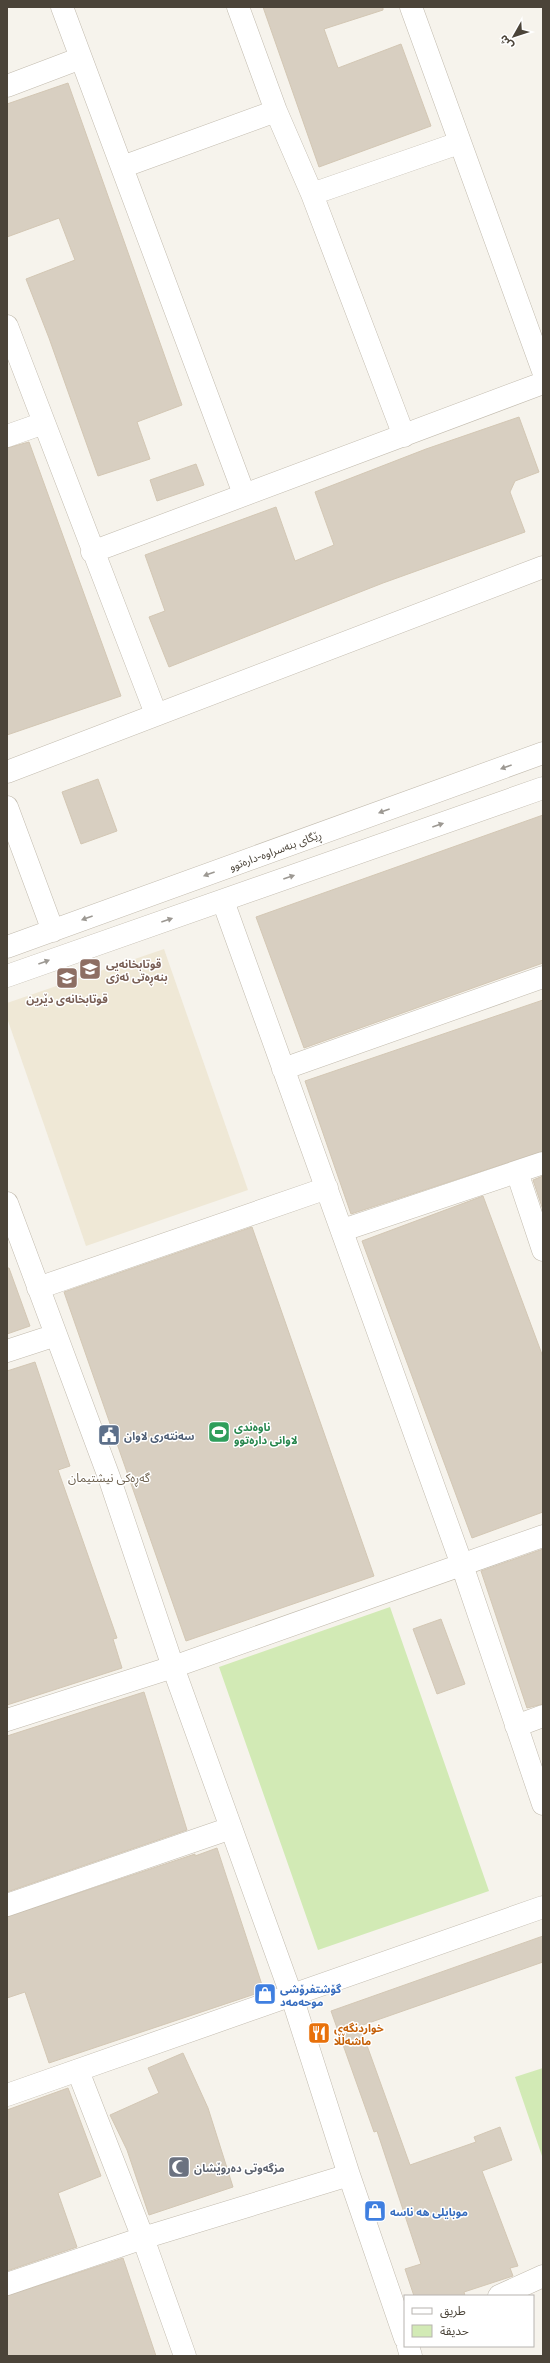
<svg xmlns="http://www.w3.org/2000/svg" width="550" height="2363" viewBox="0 0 550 2363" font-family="'Golos Text','Noto Sans Arabic',sans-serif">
	<rect width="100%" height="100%" fill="#f6f3ec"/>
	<path fill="#efe8d6" d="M164,949L248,1190L86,1246L7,1018V1003Z"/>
	<path fill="#d2eab5" d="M390,1607L489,1891L318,1950L219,1667Z
		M543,2068V2159L515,2077Z"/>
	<path fill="#d8cfc1" stroke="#d3c7b4" d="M263,7H383V10L324,29L338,68L401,44L431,126L319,167Z
		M68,83L182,405L137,422L150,459L98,476L49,338L26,279L75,260L59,218L7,237V104Z
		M519,417L539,472L515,481L510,492L525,532L383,583L169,667L149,617L165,611L145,555L276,507L295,561L334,545L315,492L426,449Z
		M29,442L121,696L7,735V448Z
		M196,464L204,485L157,501L150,480Z
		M98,779L117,831L81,844L62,792Z
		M543,815V963L304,1048L256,917Z
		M543,1000V1151L351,1214L305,1081Z
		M543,1176V1210L533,1180Z
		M483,1196L543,1357V1512L472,1538L362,1241Z
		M252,1227L374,1576L186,1641L64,1292Z
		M7,1268H9L30,1326L7,1334Z
		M35,1362L70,1466L58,1470L117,1638L113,1639L122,1668L7,1705V1371Z
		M543,1549V1704L527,1708L481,1571Z
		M441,1619L465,1684L437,1694L413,1629Z
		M144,1692L187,1830L7,1892V1736Z
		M217,1848L264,1991L49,2063L25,1992L7,1998V1917L195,1854V1856Z
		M543,1936V1962L360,2026L410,2165L476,2142L474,2137L500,2127L512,2160L482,2171L518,2266L510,2268L513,2276L464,2292L465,2296H414L405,2269L421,2264L377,2131L374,2132L331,2011Z
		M183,2053L208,2108L233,2187L149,2215L127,2150L110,2115L159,2093L148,2068Z
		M68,2088L101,2176L58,2193L77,2247L7,2271V2110Z
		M123,2258L156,2356H7V2296Z"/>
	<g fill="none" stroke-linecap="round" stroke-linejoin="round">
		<g stroke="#c2bbae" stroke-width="23">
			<path id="minor" d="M62,7L244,494
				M238,7L276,111L312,194L404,436
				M411,7L543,371
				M7,86L81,58
				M122,167L276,111
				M312,194L459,143
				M7,326L156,714
				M7,436L44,423
				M92,552L543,383
				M7,772L543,567
				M7,807L53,931
				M223,901L462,1565L543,1804
				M7,947L543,753
				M7,976L543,788
				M283,1069L543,977
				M517,1172L543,1250
				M7,1203L109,1477L173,1667L292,1997L349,2175L405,2338
				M343,1230L543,1163
				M38,1288L327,1188
				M7,1351L56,1335
				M7,1720L173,1667L543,1536
				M516,1726L543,1716
				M7,1905L231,1828
				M78,2071L143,2238L185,2356
				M7,2095L543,1907
				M7,2284L143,2238L349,2175
				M499,2296L543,2276
				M408,2346L411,2356"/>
		</g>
		<use href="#minor" stroke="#fff" stroke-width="22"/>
	</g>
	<defs><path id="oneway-solid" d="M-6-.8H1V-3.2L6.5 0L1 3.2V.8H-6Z"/></defs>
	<g fill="#9c9892">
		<use href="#oneway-solid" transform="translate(506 767) rotate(160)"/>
		<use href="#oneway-solid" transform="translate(384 811) rotate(160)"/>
		<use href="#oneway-solid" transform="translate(438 825) rotate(-19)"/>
		<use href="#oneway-solid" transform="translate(209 874) rotate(160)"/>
		<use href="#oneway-solid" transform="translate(289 877) rotate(-19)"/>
		<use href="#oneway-solid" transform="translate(87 918) rotate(160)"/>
		<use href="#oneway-solid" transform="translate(167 920) rotate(-19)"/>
		<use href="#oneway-solid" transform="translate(44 962) rotate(-20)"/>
	</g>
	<defs>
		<g id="school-square" transform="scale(1.15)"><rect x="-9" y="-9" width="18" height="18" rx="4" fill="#8d6e63" stroke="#fff"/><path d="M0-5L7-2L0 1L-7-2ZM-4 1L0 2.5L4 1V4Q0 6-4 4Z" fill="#fff"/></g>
		<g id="stadium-square" transform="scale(1.15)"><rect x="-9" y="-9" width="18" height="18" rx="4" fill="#2e9e5b" stroke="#fff"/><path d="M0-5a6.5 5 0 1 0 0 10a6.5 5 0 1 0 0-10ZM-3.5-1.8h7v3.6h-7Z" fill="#fff"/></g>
		<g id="civic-square" transform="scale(1.15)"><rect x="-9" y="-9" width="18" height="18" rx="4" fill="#5c6f8a" stroke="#fff"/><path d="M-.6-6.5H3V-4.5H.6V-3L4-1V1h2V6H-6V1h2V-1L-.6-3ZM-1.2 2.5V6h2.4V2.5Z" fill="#fff"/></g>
		<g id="shop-square" transform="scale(1.15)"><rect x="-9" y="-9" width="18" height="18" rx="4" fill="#3f7fe0" stroke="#fff"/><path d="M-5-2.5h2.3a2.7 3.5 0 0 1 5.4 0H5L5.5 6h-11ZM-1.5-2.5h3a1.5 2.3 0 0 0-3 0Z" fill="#fff"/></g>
		<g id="restaurant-square" transform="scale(1.15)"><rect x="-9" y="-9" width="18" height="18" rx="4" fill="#e8710a" stroke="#fff"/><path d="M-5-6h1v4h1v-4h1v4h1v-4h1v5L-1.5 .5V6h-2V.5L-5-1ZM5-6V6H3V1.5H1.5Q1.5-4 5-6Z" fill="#fff"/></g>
		<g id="mosque-square" transform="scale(1.15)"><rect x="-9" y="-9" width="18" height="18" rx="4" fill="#6b7280" stroke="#fff"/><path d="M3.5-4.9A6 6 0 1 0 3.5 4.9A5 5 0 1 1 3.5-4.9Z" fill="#fff"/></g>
	</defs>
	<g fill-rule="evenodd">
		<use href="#school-square" x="90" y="969"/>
		<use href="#school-square" x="67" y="978"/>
		<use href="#stadium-square" x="219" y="1432"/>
		<use href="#civic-square" x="109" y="1435"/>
		<use href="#shop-square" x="265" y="1994"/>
		<use href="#restaurant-square" x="319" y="2033"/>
		<use href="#mosque-square" x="179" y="2167"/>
		<use href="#shop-square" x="375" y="2211"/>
	</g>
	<g text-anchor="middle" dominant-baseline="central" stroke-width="3" stroke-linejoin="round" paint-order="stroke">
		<g font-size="11" fill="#4b4439" stroke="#fff">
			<text transform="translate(275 850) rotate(-20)">ڕێگای بنەسراوە-دارەتوو</text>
		</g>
		<g font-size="11" font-weight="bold" fill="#785e54" stroke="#fff" text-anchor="start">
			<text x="106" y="963">قوتابخانەیی<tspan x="106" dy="13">بنەڕەتی ئەژی</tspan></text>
			<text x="67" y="998" text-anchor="middle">قوتابخانەى دێرین</text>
		</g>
		<g font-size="11" font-weight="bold" fill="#27864d" stroke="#fff" text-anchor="start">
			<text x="234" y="1426">ناوەندی<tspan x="234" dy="13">لاوانی دارەتوو</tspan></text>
		</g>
		<g font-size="11" font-weight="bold" fill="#4e5e75" stroke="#fff" text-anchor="start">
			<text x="124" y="1435">سەنتەری لاوان</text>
		</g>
		<g font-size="11" font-weight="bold" fill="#366cbe" stroke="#fff" text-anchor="start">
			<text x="280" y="1988">گۆشتفرۆشی<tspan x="280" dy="13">موحەمەد</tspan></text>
			<text x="390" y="2211">موبایلی هه ناسه</text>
		</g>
		<g font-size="11" font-weight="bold" fill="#c56008" stroke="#fff" text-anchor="start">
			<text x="334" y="2027">خواردنگەی<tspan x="334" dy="13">ماشەڵڵا</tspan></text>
		</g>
		<g font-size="11" font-weight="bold" fill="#5b616d" stroke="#fff" text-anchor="start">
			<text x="194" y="2167">مزگەوتی دەروێشان</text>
		</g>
		<g font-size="12" fill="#6e6250" stroke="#fff">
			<text x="109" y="1477">گەڕەکی نیشتیمان</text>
		</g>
	</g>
	<rect width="550" height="2363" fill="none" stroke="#4b4439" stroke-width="16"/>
	<rect x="404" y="2295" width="130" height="52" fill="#ffffff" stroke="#b7b4b0"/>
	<rect x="412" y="2308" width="20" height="6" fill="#ffffff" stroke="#b7b4b0"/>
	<text x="440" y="2315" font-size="12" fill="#4b4439">طريق</text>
	<rect x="412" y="2325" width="20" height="12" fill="#d2eab5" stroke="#b7b4b0"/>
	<text x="440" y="2335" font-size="12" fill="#4b4439">حديقة</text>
	<g transform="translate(514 36) rotate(231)" stroke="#ffffff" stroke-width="3" paint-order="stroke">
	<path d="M0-3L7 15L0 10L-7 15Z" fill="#4b4439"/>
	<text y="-6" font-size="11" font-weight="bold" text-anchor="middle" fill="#4b4439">ش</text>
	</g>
</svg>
